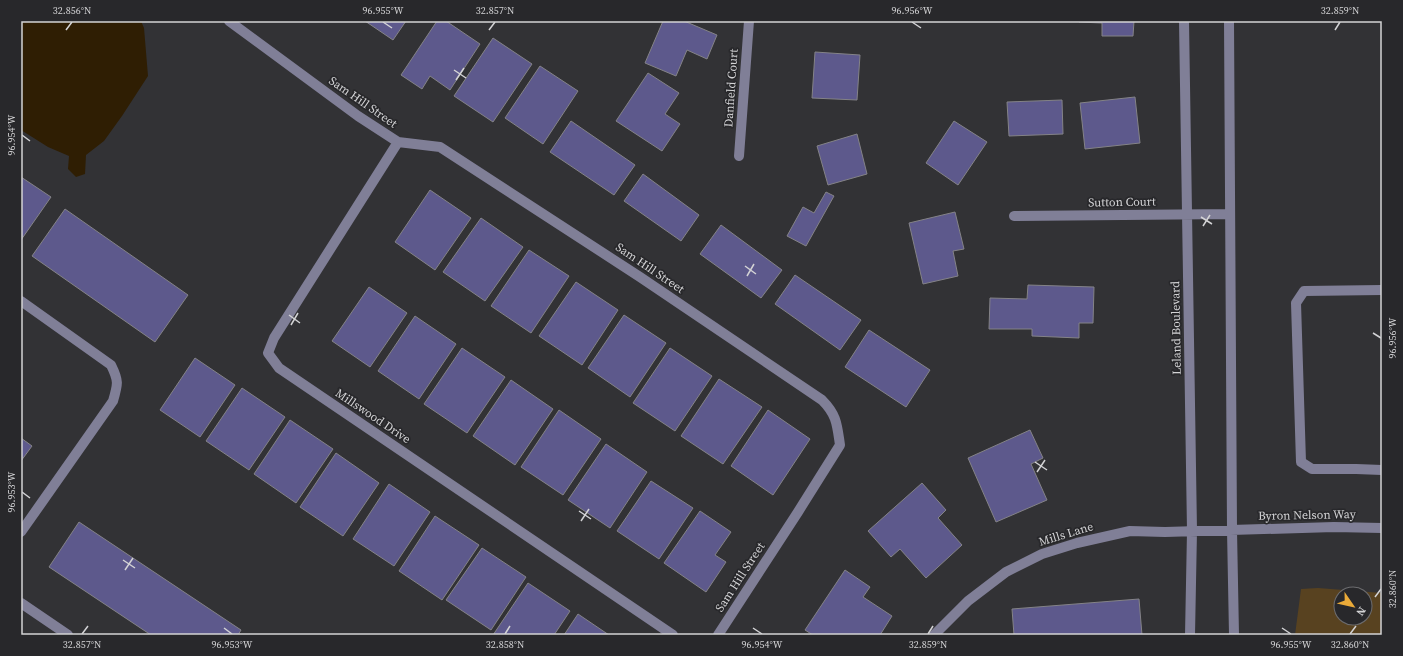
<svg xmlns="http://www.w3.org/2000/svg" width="1403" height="656" viewBox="0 0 1403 656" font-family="'Source Serif 4',serif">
	<rect width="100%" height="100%" fill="#323235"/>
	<path fill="#584220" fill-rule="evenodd" d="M1318,588L1382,593V635H1295L1301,589ZM1341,594H1365V618H1341Z"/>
	<path fill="#2f1e03" d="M21,21H141L144,28L148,76L122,116L104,141L86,155L85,174L76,177L68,169L69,156L48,147L21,130Z"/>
	<path fill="#5d598c" stroke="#848387" d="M365,21H406L393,40Z
		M437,21H446L480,44L450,90L430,76L422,89L401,75Z
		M663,21H684L717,35L707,59L687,50L676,76L645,63Z
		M1079,21H1134L1133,36H1102V23L1079,22Z
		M493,38L532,64L493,122L454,96Z
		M815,52L860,55L857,100L812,98Z
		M540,66L578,91L543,144L505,118Z
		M648,73L679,93L665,114L680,124L662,151L616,121Z
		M1135,97L1140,143L1085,149L1080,103Z
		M1062,100L1063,134L1009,136L1007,102Z
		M571,121L635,165L614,195L550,152Z
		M954,121L987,142L958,185L926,163Z
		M857,134L867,174L828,185L817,146Z
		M643,174L699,215L681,241L624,201Z
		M21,177L51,197L21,240Z
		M430,190L471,218L435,270L395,242Z
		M826,192L834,196L806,246L787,236L803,207L814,213Z
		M65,209L188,295L155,342L32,256Z
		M955,212L964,249L953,251L958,276L923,284L909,223Z
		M481,218L523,247L485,301L443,272Z
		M721,225L782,270L761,298L700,254Z
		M529,250L569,276L531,333L491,306Z
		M795,275L861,320L840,350L775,304Z
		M576,282L618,310L582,365L539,336Z
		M1028,285L1094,287L1093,323H1079V338L1032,336V329H989L990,298L1027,299Z
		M369,287L407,313L370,367L332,341Z
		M624,315L666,343L630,397L588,368Z
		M415,316L456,344L419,399L378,371Z
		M869,330L930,370L906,407L845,367Z
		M462,348L505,377L467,433L424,404Z
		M670,348L712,376L675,431L633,403Z
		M195,358L235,385L200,437L160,410Z
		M719,379L762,407L723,464L681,436Z
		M511,380L553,409L515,465L473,436Z
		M242,388L285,417L249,470L206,441Z
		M559,410L601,439L563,495L521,467Z
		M768,410L810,439L773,495L731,466Z
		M290,420L333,449L296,503L254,474Z
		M1030,430L1043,458L1031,464L1047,500L996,522L968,458Z
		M21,438L32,446L21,461Z
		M606,444L647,472L610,528L568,500Z
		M336,453L379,483L343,536L300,507Z
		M651,481L693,508L659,559L617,531Z
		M922,483L946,510L938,518L962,545L926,578L900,549L891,557L868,531Z
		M389,484L430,512L394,566L353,539Z
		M700,511L731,532L715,555L726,562L706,592L664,563Z
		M435,516L479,545L442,600L399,571Z
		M79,522L241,630L238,635H151L49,567Z
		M482,548L526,577L491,630L446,600Z
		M845,570L870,587L863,597L892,616L880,635H837L836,634L835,635H813L805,630Z
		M528,583L570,611L554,635H493Z
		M1139,599L1142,635H1014L1012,609Z
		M578,614L609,635H564Z"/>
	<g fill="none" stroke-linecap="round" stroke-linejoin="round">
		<path stroke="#807f97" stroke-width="10" d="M229,21L358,116L398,142L440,147L640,277L822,400C837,415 837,425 840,445L798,512L718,635
			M1184,21L1192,531L1190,635
			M1229,21L1232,530L1234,635
			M398,142L274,338L268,353L279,368L673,635
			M739,156L749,21
			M1014,216L1230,214
			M1382,290L1304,291L1296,303L1301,462L1312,469H1356L1382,470
			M21,301L111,365C119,381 118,384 113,401L21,532
			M21,603L68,635
			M934,635L968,601L1006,572L1042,554L1077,543L1130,531L1165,532L1334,527L1382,528"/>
	</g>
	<path fill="none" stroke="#d3d3d5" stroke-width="1.5" d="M383,22L392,28M912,22L921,28M66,30L72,22M489,30L495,22M1335,30L1340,22M454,70L466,78M456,80L464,68M22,135L30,141M1201,217L1212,224M1203,226L1210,215M745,266L756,274M747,276L754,264M289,315L300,323M291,325L298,313M1373,333L1381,338M1035,462L1047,470M1037,472L1045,460M22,492L30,498M579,511L591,519M581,521L589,509M123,560L135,568M125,570L133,558M1375,597L1381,589M224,628L232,634M753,628L762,634M1282,628L1291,634M82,634L88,626M505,634L510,626M928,634L933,626M1350,634L1356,626"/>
	<g text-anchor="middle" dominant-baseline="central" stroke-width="3.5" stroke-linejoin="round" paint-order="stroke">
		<g font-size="12" fill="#d3d3d5" stroke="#28282b">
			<text transform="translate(731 88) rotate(-86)">Danfield Court</text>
			<text transform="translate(363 102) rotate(35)">Sam Hill Street</text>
			<text transform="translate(1122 202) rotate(-1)">Sutton Court</text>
			<text transform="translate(650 268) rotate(34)">Sam Hill Street</text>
			<text transform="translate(1176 328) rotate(-91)">Leland Boulevard</text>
			<text transform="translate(373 416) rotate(34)">Millswood Drive</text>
			<text transform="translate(1307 515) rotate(-1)">Byron Nelson Way</text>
			<text transform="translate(1066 534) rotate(-17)">Mills Lane</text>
			<text transform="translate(740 577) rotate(-57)">Sam Hill Street</text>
		</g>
	</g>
	<rect width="1403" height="656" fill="none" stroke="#28282b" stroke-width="44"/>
	<g transform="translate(1353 606) rotate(124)"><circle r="19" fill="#28282b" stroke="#6c6c6f"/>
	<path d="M0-3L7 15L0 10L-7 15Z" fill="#eaaa39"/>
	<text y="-6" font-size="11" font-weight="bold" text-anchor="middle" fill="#d3d3d5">N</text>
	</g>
	<rect x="22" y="22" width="1359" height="612" fill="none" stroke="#d3d3d5" stroke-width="1.5"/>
	<g font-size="10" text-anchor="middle" fill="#d3d3d5">
		<text x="72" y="14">32.856°N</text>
		<text x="383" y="14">96.955°W</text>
		<text x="495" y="14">32.857°N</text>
		<text x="912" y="14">96.956°W</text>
		<text x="1340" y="14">32.859°N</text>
		<text transform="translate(11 135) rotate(-90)" y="4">96.954°W</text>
		<text transform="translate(1392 338) rotate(-90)" y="4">96.956°W</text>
		<text transform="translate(11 492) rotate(-90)" y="4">96.953°W</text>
		<text transform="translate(1392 589) rotate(-90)" y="4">32.860°N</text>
		<text x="82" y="648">32.857°N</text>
		<text x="232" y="648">96.953°W</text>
		<text x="505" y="648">32.858°N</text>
		<text x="762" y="648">96.954°W</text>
		<text x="928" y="648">32.859°N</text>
		<text x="1291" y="648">96.955°W</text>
		<text x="1350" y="648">32.860°N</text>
	</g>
</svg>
